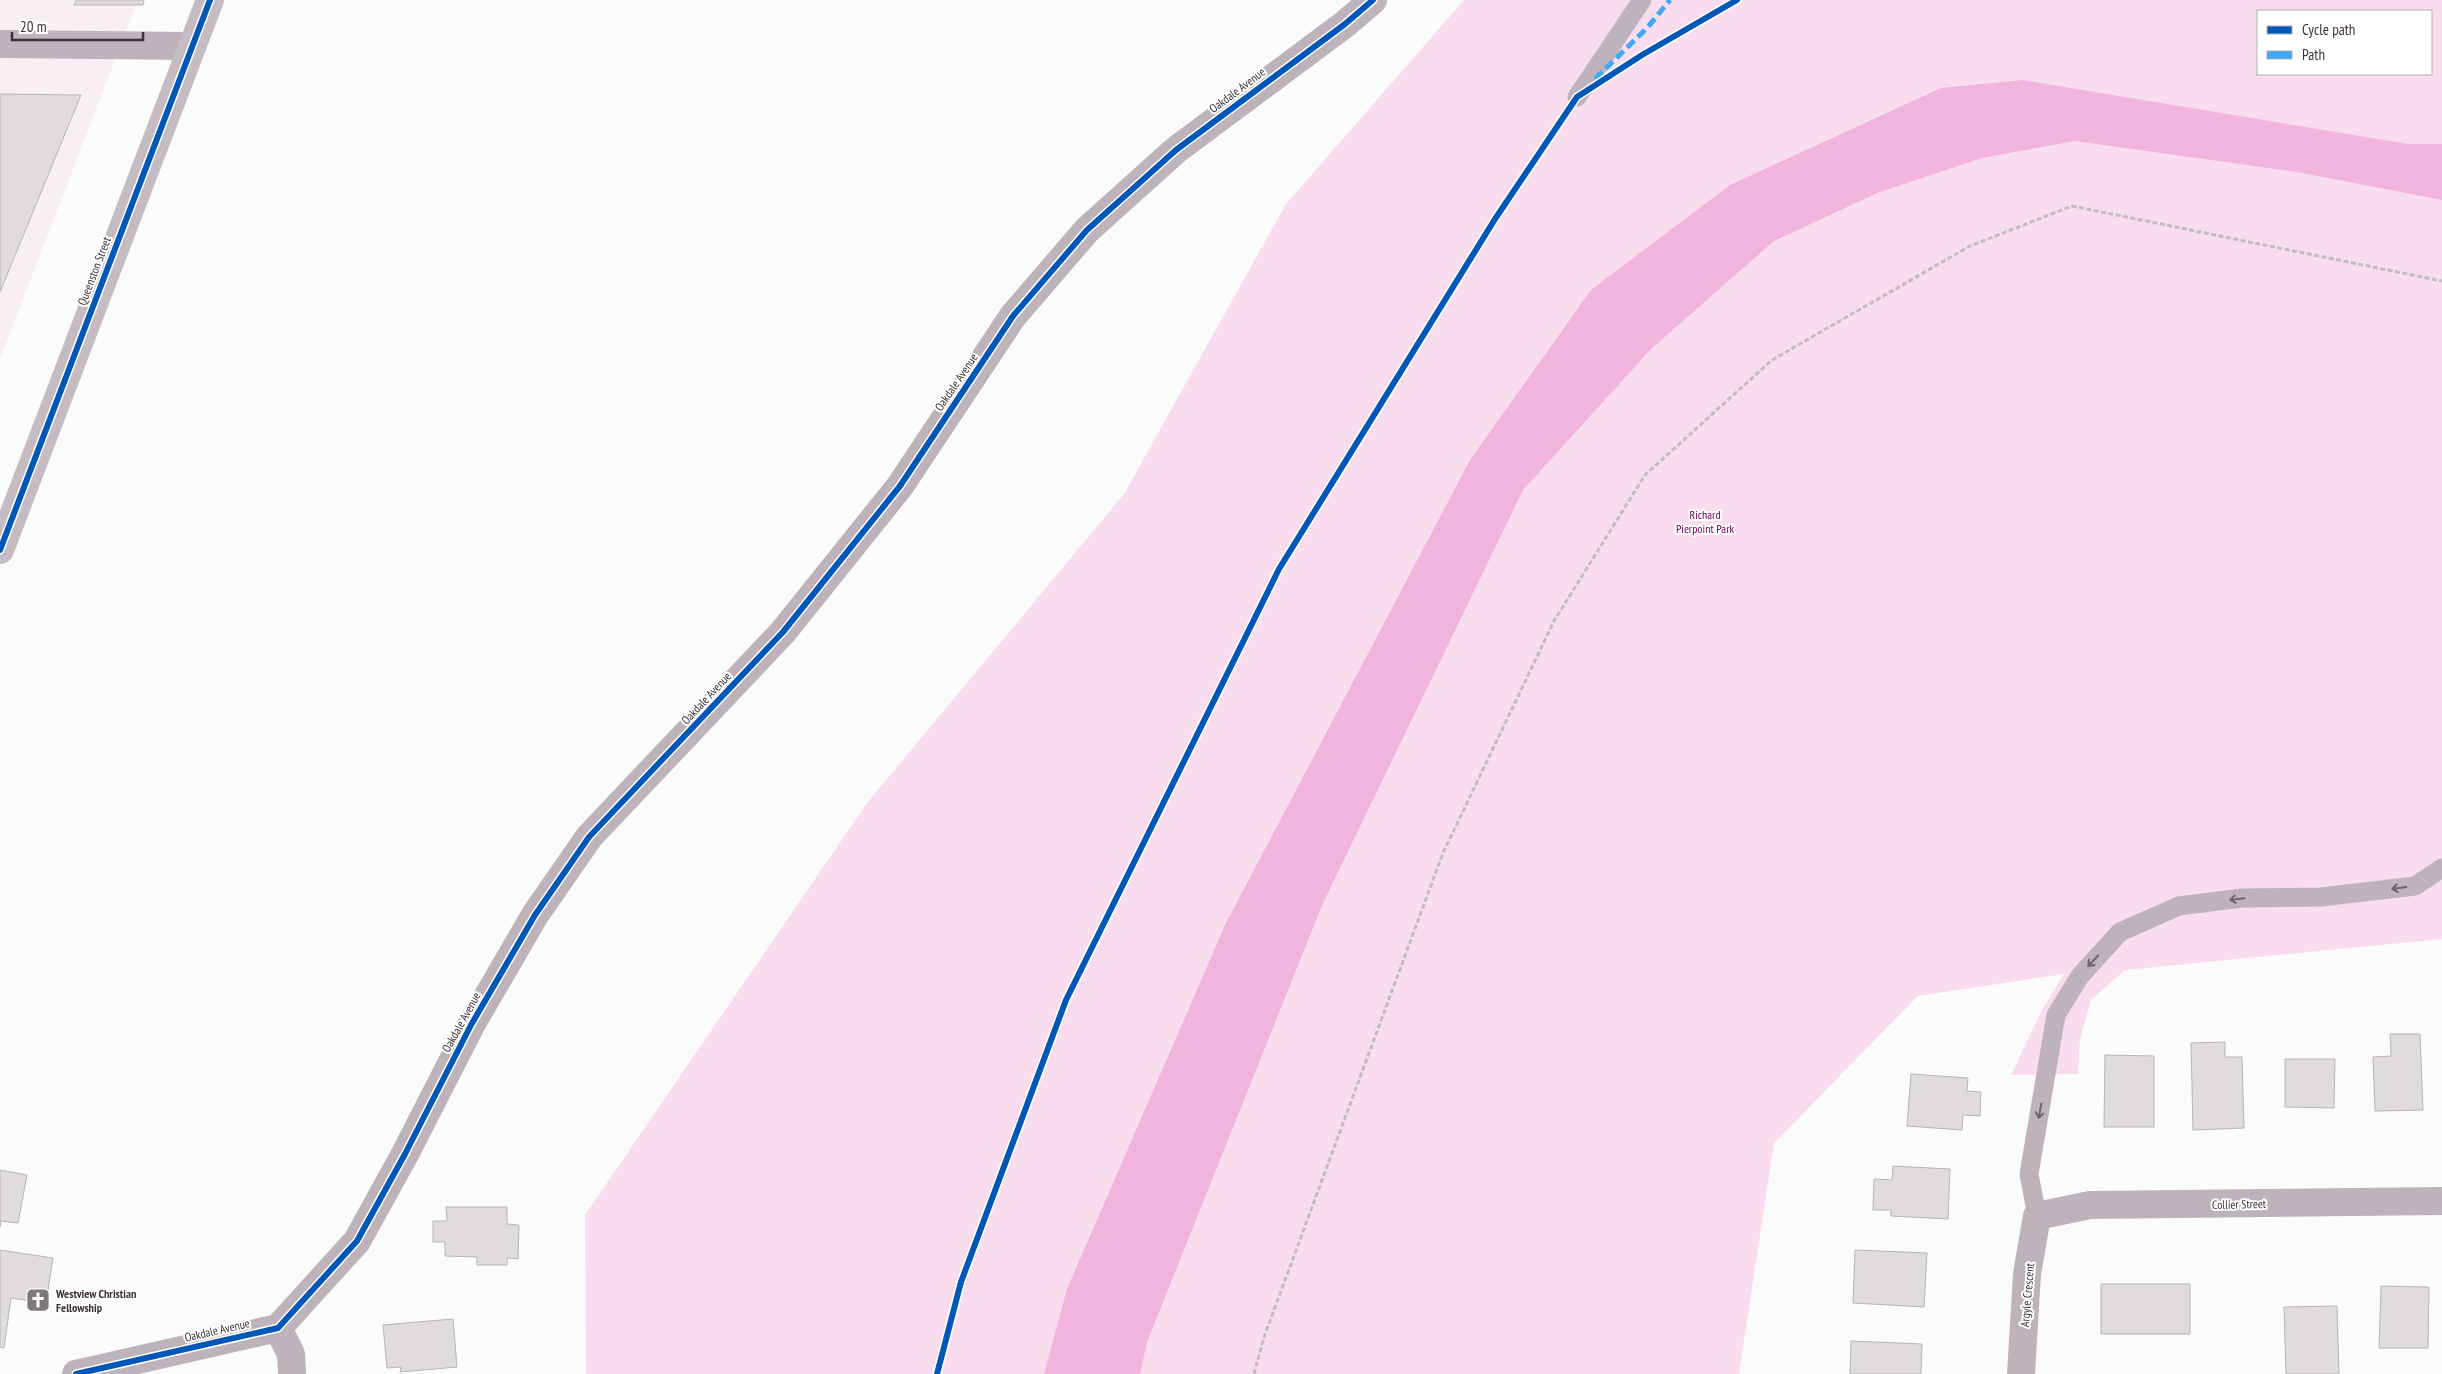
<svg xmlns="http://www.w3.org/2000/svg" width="2442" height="1374" viewBox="0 0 2442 1374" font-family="'PT Sans Narrow',sans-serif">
	<rect width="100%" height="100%" fill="#fbfbfb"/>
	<path fill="#f8eff4" d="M0,0H138L0,359Z"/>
	<path fill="#f9ddef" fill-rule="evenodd" d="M1464,0H2442V939L2125,970L2091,1000L2080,1039L2078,1074L2011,1075L2042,1010L2064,974L1918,996L1774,1143L1739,1374H586L585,1215L867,803L1124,494L1286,204ZM2258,11H2431V74H2258Z"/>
	<path fill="#f0b4dd" d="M2023,80L2408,144H2442V200L2297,172L2075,141L1982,158L1877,193L1774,241L1651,349L1523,490L1323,903L1147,1342L1140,1374H1044L1067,1289L1226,923L1470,460L1591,290L1730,185L1941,88Z"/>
	<path fill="#e0dbde" stroke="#b8b3b6" d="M76,0H144L143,5H74Z
		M0,94L81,95L0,292Z
		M2390,1034H2420L2423,1110L2375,1111L2373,1057L2391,1056Z
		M2225,1042V1057H2242L2244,1128L2193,1130L2191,1043Z
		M2105,1055L2154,1056V1127H2104Z
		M2285,1059H2335L2334,1108L2285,1107Z
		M1911,1074L1968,1078L1967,1091L1981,1092L1980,1116L1963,1115L1962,1130L1907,1126Z
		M1893,1166L1950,1169L1948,1219L1891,1216V1210H1873L1874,1179L1892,1180Z
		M0,1170L27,1175L18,1223L1,1221L0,1227Z
		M446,1207H507V1224L519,1225L518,1259L507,1258V1265H477V1257L445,1256V1242H433V1221H447Z
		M0,1250L53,1258L46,1303L11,1298L4,1348L0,1347Z
		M1855,1250L1927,1253L1924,1307L1853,1303Z
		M2101,1284H2190V1334H2101Z
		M2381,1286L2429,1287L2428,1348H2379Z
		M2337,1306L2339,1374H2286L2284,1307Z
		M453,1319L457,1367L400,1372L401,1367L387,1368L383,1325Z
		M1851,1341L1922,1344L1921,1374H1850Z"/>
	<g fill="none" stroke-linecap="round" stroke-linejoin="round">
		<path stroke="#c3bcc0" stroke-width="3" stroke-dasharray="5 2.5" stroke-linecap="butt" d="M1649,51L1737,0
			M937,1374L961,1282L1066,1000L1279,569L1495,219L1560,122
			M1254,1374L1264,1337L1443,853L1554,621L1645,475L1772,360L1970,246L2072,206L2442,281"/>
		<path stroke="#beb3ba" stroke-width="19" d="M1577,97L1642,0
			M2037,1216L2029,1174L2056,1015L2080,976L2120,932L2179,906L2242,898L2321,897L2415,886L2442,868"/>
		<path stroke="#beb3ba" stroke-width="28" d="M76,1374L278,1328
			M2021,1374L2027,1274L2037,1216L2090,1205L2442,1201"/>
		<path stroke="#beb3ba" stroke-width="28" d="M0,44L192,46
			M292,1374L291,1354L278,1328L357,1241L405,1154L471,1025L535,915L589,837L783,632L900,486L1013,316L1087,230L1176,150L1345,24L1373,0"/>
		<path stroke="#c5bcc3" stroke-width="28" d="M0,550L210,0"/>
		<path stroke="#3fa9f5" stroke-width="5" stroke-dasharray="10 5" stroke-linecap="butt" d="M1595,79L1647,28L1670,0"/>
		<g stroke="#fff" stroke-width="9">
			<path id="cycleway" d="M0,550L210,0
				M76,1374L278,1328L357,1241L405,1154L471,1025L535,915L589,837L783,632L900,486L1013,316L1087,230L1176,150L1345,24L1373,0
				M937,1374L961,1282L1066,1000L1279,569L1495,219L1577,97L1642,55L1737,0"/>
		</g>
		<use href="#cycleway" stroke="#0057b8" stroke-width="6"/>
	</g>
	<defs><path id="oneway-shaft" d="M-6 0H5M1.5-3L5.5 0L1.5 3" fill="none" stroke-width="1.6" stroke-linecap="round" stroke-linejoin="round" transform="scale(1.25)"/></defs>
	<g stroke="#71656d">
		<use href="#oneway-shaft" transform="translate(2399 888) rotate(173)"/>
		<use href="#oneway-shaft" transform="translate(2237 899) rotate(174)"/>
		<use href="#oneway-shaft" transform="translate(2093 961) rotate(133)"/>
		<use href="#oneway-shaft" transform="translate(2040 1111) rotate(100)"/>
	</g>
	<defs>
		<g id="church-square" transform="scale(1.25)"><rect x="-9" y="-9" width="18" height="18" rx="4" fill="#80787d" stroke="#fff"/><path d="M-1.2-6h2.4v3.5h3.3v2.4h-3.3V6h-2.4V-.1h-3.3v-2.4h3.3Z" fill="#fff"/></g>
	</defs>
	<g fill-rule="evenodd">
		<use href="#church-square" x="38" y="1300"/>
	</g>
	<g text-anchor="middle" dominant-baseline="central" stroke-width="4" stroke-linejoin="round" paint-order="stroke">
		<g font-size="12" fill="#3d3139" stroke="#fff">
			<text transform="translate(1237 90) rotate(-37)">Oakdale Avenue</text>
			<text transform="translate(94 271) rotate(-69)">Queenston Street</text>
			<text transform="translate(956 382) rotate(-56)">Oakdale Avenue</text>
			<text transform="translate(706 698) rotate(-47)">Oakdale Avenue</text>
			<text transform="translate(461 1022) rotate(-61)">Oakdale Avenue</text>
			<text transform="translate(2239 1204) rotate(-1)">Collier Street</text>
			<text transform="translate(2027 1295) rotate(-85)">Argyle Crescent</text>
			<text transform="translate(217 1330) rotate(-13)">Oakdale Avenue</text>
		</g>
		<g font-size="12" fill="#690053" stroke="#fff">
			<text x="1705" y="514">Richard<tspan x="1705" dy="14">Pierpoint Park</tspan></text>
		</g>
		<g font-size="12" font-weight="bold" fill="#3d3139" stroke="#fff" text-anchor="start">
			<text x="56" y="1293">Westview Christian<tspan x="56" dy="14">Fellowship</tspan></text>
		</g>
	</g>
	<rect x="2257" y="10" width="175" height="65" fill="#ffffff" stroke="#b1adb0"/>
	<rect x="2267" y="26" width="25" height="8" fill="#0057b8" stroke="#b1adb0"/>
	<text x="2302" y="35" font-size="15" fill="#3d3139">Cycle path</text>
	<rect x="2267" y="51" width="25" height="8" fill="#3fa9f5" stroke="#b1adb0"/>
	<text x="2302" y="60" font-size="15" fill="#3d3139">Path</text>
	<path d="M12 32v8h131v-8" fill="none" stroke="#3d3139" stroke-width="2.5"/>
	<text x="20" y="32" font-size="15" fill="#3d3139" stroke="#ffffff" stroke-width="4" paint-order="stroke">20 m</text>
</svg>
